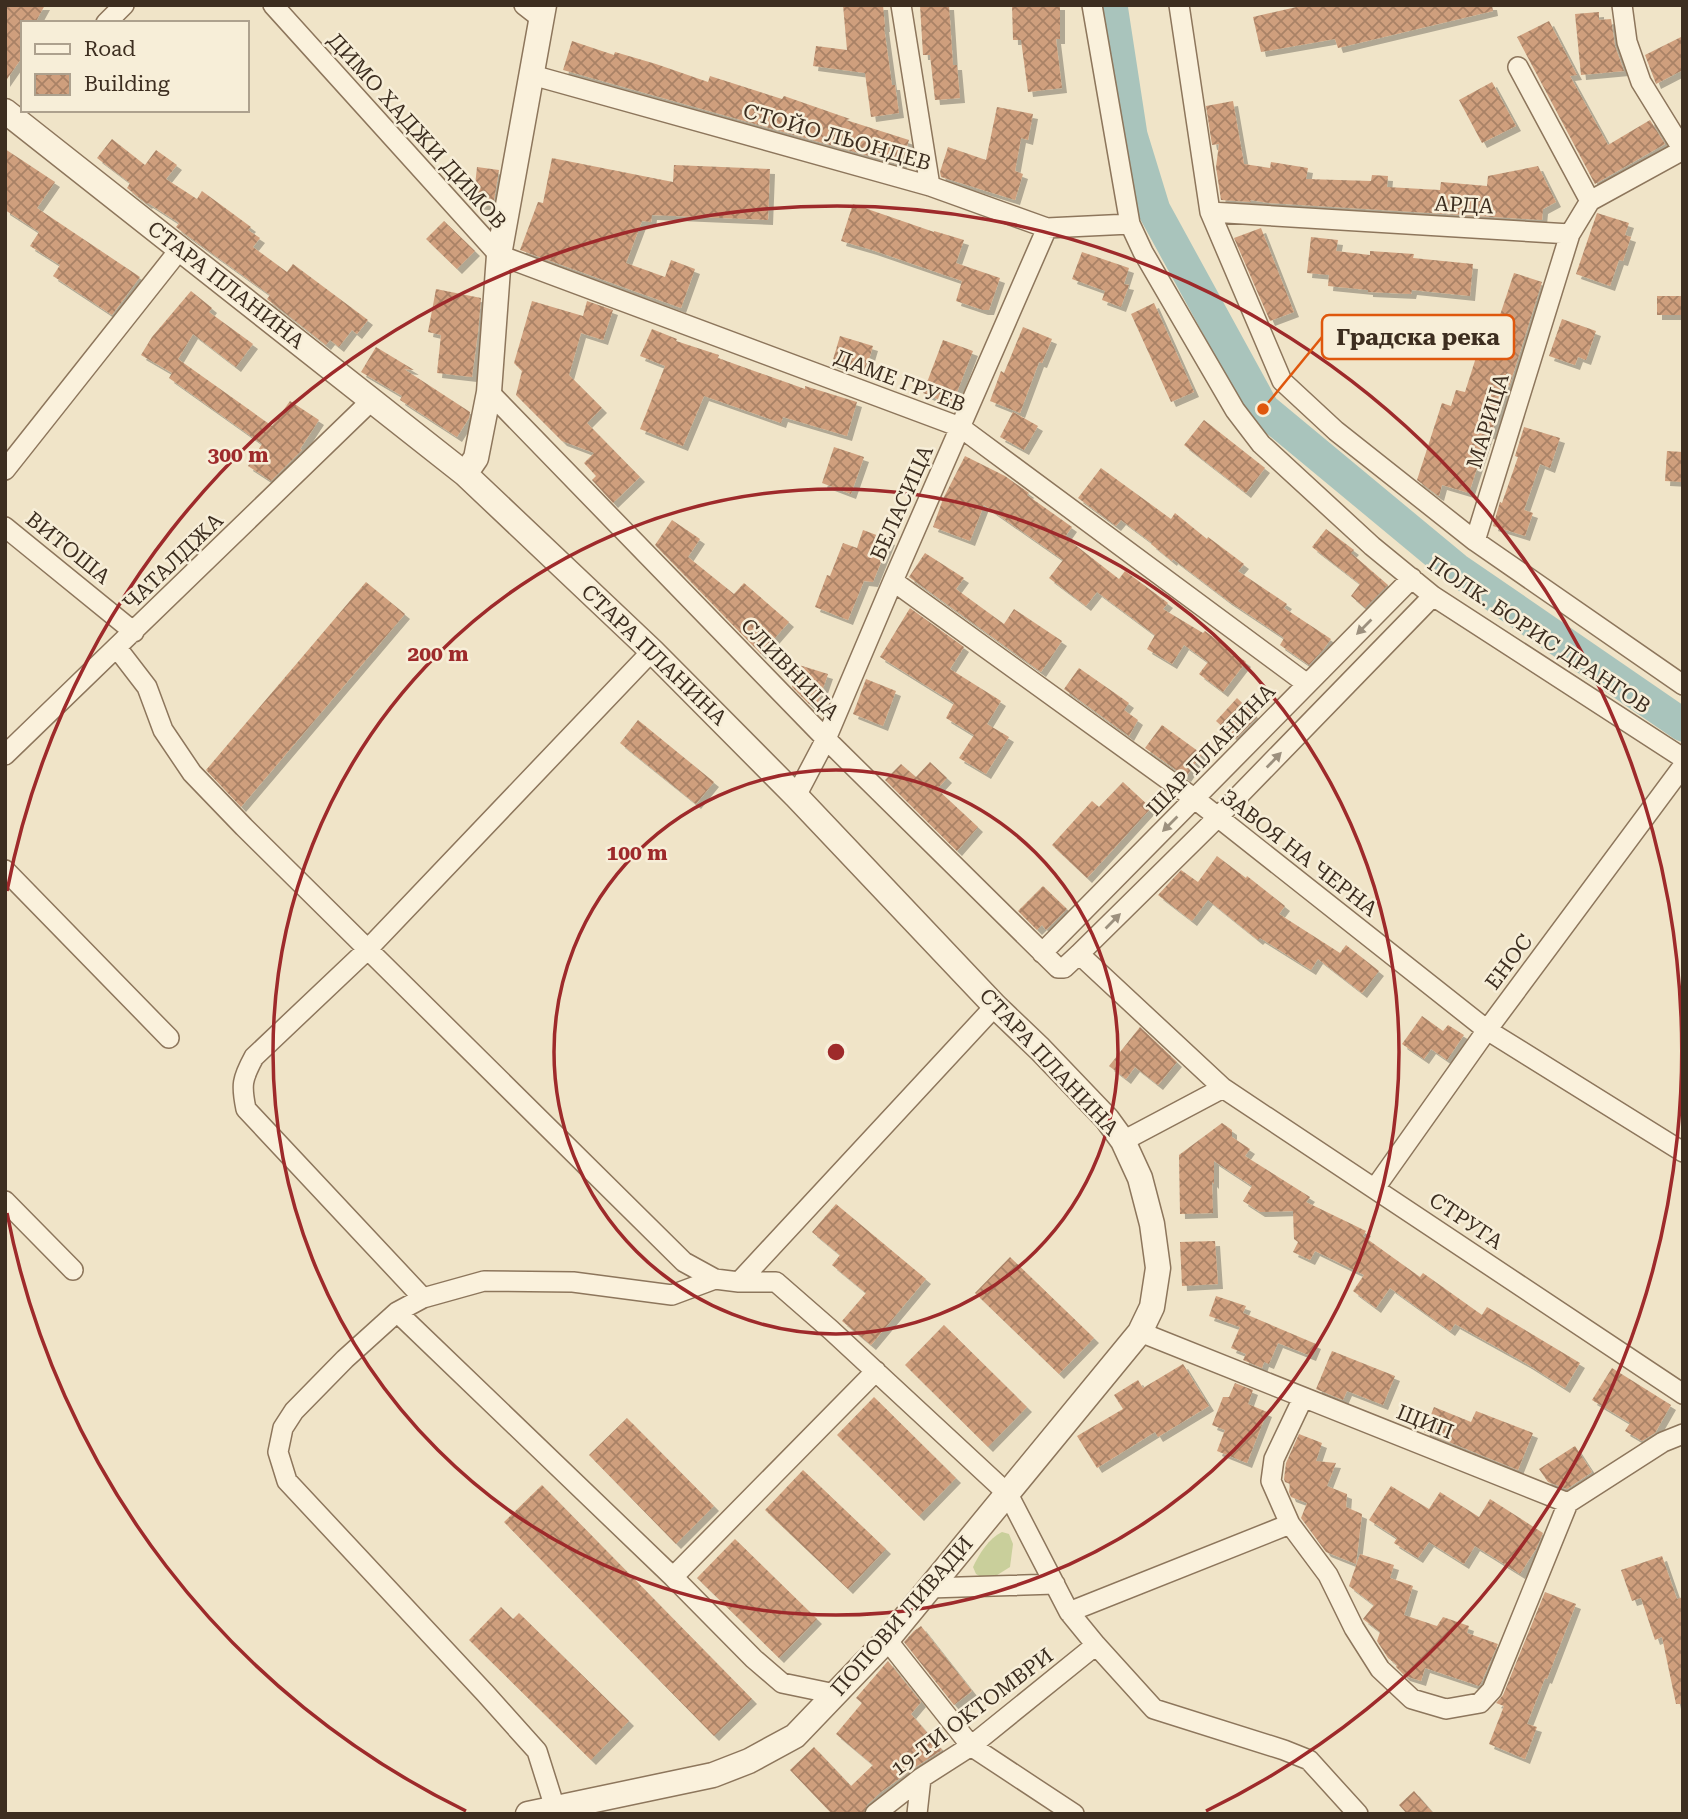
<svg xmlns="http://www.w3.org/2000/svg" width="1688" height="1819" viewBox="0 0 1688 1819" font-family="'Roboto Serif',serif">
	<defs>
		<pattern id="building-cross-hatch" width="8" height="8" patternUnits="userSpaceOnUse" patternTransform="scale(1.75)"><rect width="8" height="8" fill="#cf9f7d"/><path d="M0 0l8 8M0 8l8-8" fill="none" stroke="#a98266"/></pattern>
		<filter id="shadow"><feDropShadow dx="5" dy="5" stdDeviation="0" flood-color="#0004"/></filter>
	</defs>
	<rect width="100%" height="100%" fill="#f0e4c8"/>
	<path fill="#c9cf9b" d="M1002,1532L1009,1534L1013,1544L1010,1567L994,1577L983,1578L976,1574L973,1567C979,1554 989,1538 1002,1532Z"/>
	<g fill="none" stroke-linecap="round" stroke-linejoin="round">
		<path stroke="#a9c4bc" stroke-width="33" d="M1111,5L1131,135L1154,210L1263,409L1456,569L1683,725"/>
	</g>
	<path fill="url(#building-cross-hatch)" filter="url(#shadow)" d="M5,5H45L35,23H23V56L5,82Z
		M843,5H883L885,27H884L892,85H895L899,113L871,117L865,73L813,66L816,46L847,50Z
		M920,5H949L953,65H957L960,98L935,100L930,55H923Z
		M1012,5H1060V39H1056L1062,88L1028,92L1021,40H1013Z
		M1305,5H1492L1493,11L1338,48L1335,39L1261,52L1253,17Z
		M1599,12V20L1611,19L1615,46L1624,71L1581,75L1575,14Z
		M1549,21L1577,75L1570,76L1608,145L1650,120L1665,144L1595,184L1517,37Z
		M1683,36V70L1656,84L1645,55Z
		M572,41L614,55L615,52L656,64L708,82L710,76L782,99L784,96L850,119L846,120L909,140L901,165L563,70Z
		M1492,82L1516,126L1482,143L1459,100Z
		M1233,101L1244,164L1270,168L1271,162L1308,168L1306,179L1371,181L1372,175L1388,176L1387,187L1440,190L1441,182L1487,186L1488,176L1538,166L1556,202L1543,209L1542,220L1269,203L1250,200L1251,202L1221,200L1216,167L1219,144L1212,145L1206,106Z
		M997,107L1033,114L1028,140L1021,138L1015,171L1023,174L1015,200L941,177L940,172L948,147L986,160Z
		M112,139L145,165L156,150L177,165L166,179L197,199L202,191L251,227L248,230L260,238L253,247L287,272L293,264L368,320L357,334L352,330L339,347L330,340L326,345L267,299L270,295L185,234L176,227L179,223L148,203L147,204L127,188L130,183L97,158Z
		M5,149L55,182L37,208L140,277L112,315L53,276L60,265L30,246L39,232L5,210Z
		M552,158L673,182L674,165L770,169L768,220L652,215L651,222L642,221L626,263L665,277L671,260L695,269L681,308L520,250L538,202L543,203Z
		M477,167L499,170L493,206L473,204Z
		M853,204L934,232V231L964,240L956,263L1000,278L989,310H983L956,301L962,281L872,250L841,241Z
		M1597,213L1629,223L1625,235L1631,237L1623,261L1619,260L1610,286L1576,274Z
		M444,221L475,251L457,269L426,239Z
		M1261,228L1294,312L1270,321L1234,238Z
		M1311,237L1338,240L1336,251L1370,255V251L1414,254L1413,258L1473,264L1470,296L1412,290L1411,294L1368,292V290L1328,286L1329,275L1307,273Z
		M1082,252L1129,268L1124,284L1129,285L1121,307L1102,300L1105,291L1072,279Z
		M1514,273L1542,282L1509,387L1506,386L1491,435L1488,434L1469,493L1442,485L1439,496L1437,495L1417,480L1442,403L1451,406L1456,390L1465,392L1479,348L1486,350L1492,332L1494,333Z
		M436,289L481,298L478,332L472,377L437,373L441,335L428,332Z
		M191,291L212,308L209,312L253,344L236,367L193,334L178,359L272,426L290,401L319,420L300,449L302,450L271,481L248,466L262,444L169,378L172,373L141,355L152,337Z
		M1657,296H1683V315H1657Z
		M532,301L583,316L587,301L613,310L603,340L581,333L569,375L602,408L587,423L640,477L613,503L592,480L596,476L584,463L594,453L562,441L516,395L522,371L514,363Z
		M1154,303L1194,392L1171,402L1131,314Z
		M1562,319L1596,331L1586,360L1578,357L1575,365L1549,356Z
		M1023,327L1052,339L1042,363L1039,362L1020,413L990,401L1001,371L1004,373Z
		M652,329L677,339L676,341L719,355L718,358L805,389V386L857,402L847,436L783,417L781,423L704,396L683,446L640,429L665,366L640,356Z
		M840,336L873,346L865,373L832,363Z
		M943,340L973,351L952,405L923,393Z
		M376,347L414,370L404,369L470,412L469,418L457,437L400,400L402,396L361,372Z
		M1013,412L1038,426L1024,450L1000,437Z
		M1204,420L1265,468L1246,493L1184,445Z
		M1524,427L1560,438L1550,468L1540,464L1524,510L1533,513L1525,536L1493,526L1500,502L1502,503L1518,457L1515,456Z
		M834,447L864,457L851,494L822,483Z
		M1667,451L1683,452V482L1665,481Z
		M965,456L1005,476L1029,493L1027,495L1072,527L1065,537L1119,579L1125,571L1168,603L1163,609L1203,633L1205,631L1246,662L1223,692L1199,674L1208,662L1184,645L1172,664L1147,649L1155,635L1097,592L1086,606L1049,578L1063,560L984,505L970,541L933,527L943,499Z
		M1101,468L1171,519L1175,513L1207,539L1208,537L1244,564L1238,571L1287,604L1284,608L1331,639L1323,650L1309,665L1280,645L1284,638L1227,600L1173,559L1172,561L1151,544L1152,543L1121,520L1116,526L1078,498Z
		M672,520L700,539L688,557L734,594L744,583L789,622L761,654L655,545Z
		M1326,529L1354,550L1351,553L1388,585L1365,608L1351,596L1360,584L1312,547Z
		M863,530L890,540L873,582L864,581L848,620L815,607L827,575L830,576L843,543L857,548Z
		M925,553L964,578L956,589L1004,624L1014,609L1062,641L1041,672L909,577Z
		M366,582L405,614L241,807L206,770Z
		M910,608L964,647L950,669L1001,701L987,724L1009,737L986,774L959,758L974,735L946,718L954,703L880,657Z
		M799,665L828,674L817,706L809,704L792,687Z
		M1079,668L1129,703L1124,710L1138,720L1129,736L1064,689Z
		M866,679L896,691L883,726L853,714Z
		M1237,698L1257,717L1236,739L1216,721Z
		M638,720L714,782L696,804L620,743Z
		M1162,725L1202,754L1186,777L1145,748Z
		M930,762L947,778L937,789L978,827L957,851L885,780L901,764L916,777Z
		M1123,782L1151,808L1087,878L1052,845L1092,801L1099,807Z
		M1217,856L1246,878L1247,876L1285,906L1279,914L1340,953L1346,945L1379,971L1362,993L1318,959L1311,970L1260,938L1258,940L1208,900L1192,921L1158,895L1181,870L1198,882Z
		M1043,886L1067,909L1046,930L1042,925L1037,930L1018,911Z
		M1422,1016L1443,1031L1448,1025L1464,1035L1447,1060L1431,1049L1424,1059L1402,1044Z
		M1140,1027L1177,1062L1158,1085L1135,1067L1126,1079L1109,1066Z
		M1222,1123L1232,1130V1137L1250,1149L1245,1156L1310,1197L1306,1202L1366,1231L1363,1236L1420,1277L1423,1273L1482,1315L1487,1307L1580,1363L1565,1388L1527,1364L1455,1324L1450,1331L1390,1288L1376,1308L1353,1291L1364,1275L1315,1251L1310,1260L1293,1252L1298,1242L1294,1239L1293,1211L1260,1212L1243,1201L1252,1186L1214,1161V1184L1212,1182L1213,1213L1180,1214L1179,1155Z
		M836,1204L926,1279L871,1345L842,1321L866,1293L832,1265L840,1255L812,1232Z
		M1215,1241L1218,1284L1182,1286L1180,1242Z
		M1010,1257L1094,1338L1059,1374L975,1293Z
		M1216,1296L1246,1306L1243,1313L1316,1344L1311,1356L1278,1343L1269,1364L1264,1362L1262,1368L1243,1360L1246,1354L1231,1348L1240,1327L1209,1316Z
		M944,1325L1027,1407L988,1447L905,1365Z
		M1332,1351L1395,1376L1383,1405L1347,1391L1343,1400L1316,1389Z
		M1183,1364L1209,1406L1158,1437L1155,1432L1097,1468L1077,1436L1123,1409L1114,1395L1138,1380L1143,1388Z
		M1612,1368L1671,1405L1655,1433L1642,1441L1625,1431L1630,1423L1592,1400Z
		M1235,1383L1253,1390L1248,1404L1267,1412L1247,1463L1217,1451L1225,1430L1212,1425L1223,1397H1229Z
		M874,1397L956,1478L919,1516L837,1435Z
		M1434,1407L1471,1422L1476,1411L1533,1433L1518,1470L1424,1432Z
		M627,1418L714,1506L676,1544L589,1455Z
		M1299,1434L1322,1443L1316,1461L1336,1463L1327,1486L1347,1494L1346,1507L1362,1514L1356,1564L1326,1552L1301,1518L1307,1503L1291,1497L1289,1492L1290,1484L1285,1482L1284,1479L1286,1463Z
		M1575,1446L1592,1472L1567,1489L1548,1482L1539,1469Z
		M803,1470L886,1549L848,1589L765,1510Z
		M542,1485L752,1699L714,1736L504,1522Z
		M1391,1486L1429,1509L1440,1492L1479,1517L1490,1499L1543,1533L1536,1549L1520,1574L1475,1546L1464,1564L1429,1542L1418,1558L1394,1543L1397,1538L1369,1520Z
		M735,1539L817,1619L779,1658L697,1578Z
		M1360,1554L1394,1565L1390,1578L1413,1586L1404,1615L1437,1626L1443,1617L1469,1626L1467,1633L1498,1644L1481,1683L1479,1686L1425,1668L1421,1681L1405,1676L1396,1667L1397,1665L1388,1658L1377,1641L1380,1632L1363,1619L1374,1605L1349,1586Z
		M1662,1556L1677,1599L1683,1597V1704H1676L1662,1637L1655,1640L1641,1598L1632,1601L1621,1570Z
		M1545,1592L1576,1604L1547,1679L1545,1678L1527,1724L1537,1727L1525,1759L1489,1744L1504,1706L1496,1703L1503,1695Z
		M501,1607L513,1619L519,1613L629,1721L591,1760L469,1640Z
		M921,1626L972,1691L954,1705L904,1642L914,1631Z
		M888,1661L921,1702L911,1714L942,1750L914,1768L881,1792L867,1805L863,1814H832L790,1770L814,1747L851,1786L873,1765L836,1734L862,1703L856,1698Z
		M1414,1791L1434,1814H1407L1399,1805Z"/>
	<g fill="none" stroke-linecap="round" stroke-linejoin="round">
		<g stroke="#8d765c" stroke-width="22">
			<path id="minor" d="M273,5L499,255L960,427L1307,684
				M524,5L542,19
				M901,5L930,186
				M1092,5L1130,224L1143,252L1235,410L1261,444L1372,546L1433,596L1683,758
				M1179,5L1210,212L1282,381L1336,431L1475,541L1683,685
				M1622,5L1627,42L1641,82L1683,150
				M106,23L124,5
				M1518,67L1590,201
				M532,75L930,186L1047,228L1130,224
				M1210,212L1570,234L1590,201L1683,150
				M489,392L826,739L1058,968H1064L1079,954L1218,817L1433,596
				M5,470L180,249
				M5,527L134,632
				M1475,541L1570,234
				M893,581L1195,799L1487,1030L1683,1152
				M117,648L147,687L163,730L192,773L244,827L684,1262L715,1279L739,1282H776L831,1330L1008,1494L1069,1612L1096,1645L1154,1709L1284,1750L1309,1760L1358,1814
				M5,755L372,400
				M796,796L826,739L893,581L1047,228
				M5,870L169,1038
				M1042,953L1412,578
				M1079,954L1223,1088L1683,1394
				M1123,1141L1223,1088
				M1375,1188L1487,1030L1683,766
				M5,1201L73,1270
				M739,1282L995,1006
				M423,1298L246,1109C241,1085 242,1079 254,1057L367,950L652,651
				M397,1312L673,1577L754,1659L782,1683L835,1694
				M1140,1332L1568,1503L1663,1442L1683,1434
				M1303,1398L1274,1459L1271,1481L1290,1524L1328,1575L1354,1628L1380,1669L1412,1699L1446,1709L1480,1703L1492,1690L1568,1503
				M673,1577L876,1371
				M929,1588L1055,1584
				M1069,1612L1290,1524
				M887,1640L971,1746L1074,1814
				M555,1808L537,1751L485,1693L287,1481L278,1452L283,1428L294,1411L345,1359L397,1312L423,1298L484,1281L573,1282L672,1295L715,1279
				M875,1814L921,1778L971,1746L1096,1645
				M917,1814L921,1778"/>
		</g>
		<g stroke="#8d765c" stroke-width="27">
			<path id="tertiary" d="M5,111L465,474L652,651L796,796L995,1006L1040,1049L1107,1119L1123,1141L1140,1178L1152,1224L1158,1268L1152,1307L1140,1332L887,1640L795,1736L749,1761L713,1775L528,1814
				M465,474L476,458L489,392L499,255L544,5"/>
		</g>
		<use href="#minor" stroke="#faf1dc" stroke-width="19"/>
		<use href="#tertiary" stroke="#faf1dc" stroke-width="24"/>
	</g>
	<defs><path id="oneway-solid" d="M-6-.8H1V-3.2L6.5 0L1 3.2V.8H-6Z" transform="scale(1.75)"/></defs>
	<g fill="#9c907e">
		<use href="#oneway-solid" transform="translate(1364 627) rotate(135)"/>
		<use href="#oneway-solid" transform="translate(1274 760) rotate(-46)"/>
		<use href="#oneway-solid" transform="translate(1170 824) rotate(135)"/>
		<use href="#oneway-solid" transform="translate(1113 921) rotate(-45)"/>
	</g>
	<g fill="none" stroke="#9e2a2b" stroke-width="3.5">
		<circle cx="836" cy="1052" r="282"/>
		<circle cx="836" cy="1052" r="563"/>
		<path d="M466 1811A845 845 0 0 1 7 1213M7 891A845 845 0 1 1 1206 1811"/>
	</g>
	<g text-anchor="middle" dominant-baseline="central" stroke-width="5" stroke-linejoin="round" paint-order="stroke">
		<g font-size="21" fill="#3d2e20" stroke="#f7eed8">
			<text transform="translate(417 131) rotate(48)">ДИМО ХАДЖИ ДИМОВ</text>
			<text transform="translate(837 137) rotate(16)">СТОЙО ЛЬОНДЕВ</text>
			<text transform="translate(1464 205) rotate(3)">АРДА</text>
			<text transform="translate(226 285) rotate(38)">СТАРА ПЛАНИНА</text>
			<text transform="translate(900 381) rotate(21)">ДАМЕ ГРУЕВ</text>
			<text transform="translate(1488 421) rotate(-73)">МАРИЦА</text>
			<text transform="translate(902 503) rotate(-66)">БЕЛАСИЦА</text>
			<text transform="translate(68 548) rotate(39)">ВИТОША</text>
			<text transform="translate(173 562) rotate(-44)">ЧАТАЛДЖА</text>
			<text transform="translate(1539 635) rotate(34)">ПОЛК. БОРИС ДРАНГОВ</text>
			<text transform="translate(654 655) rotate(44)">СТАРА ПЛАНИНА</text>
			<text transform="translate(790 669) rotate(46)">СЛИВНИЦА</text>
			<text transform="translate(1211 750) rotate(-46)">ШАР ПЛАНИНА</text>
			<text transform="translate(1299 853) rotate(38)">ЗАВОЯ НА ЧЕРНА</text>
			<text transform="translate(1509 962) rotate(-53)">ЕНОС</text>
			<text transform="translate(1049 1062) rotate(47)">СТАРА ПЛАНИНА</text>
			<text transform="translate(1466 1221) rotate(34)">СТРУГА</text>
			<text transform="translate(1425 1422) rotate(22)">ЩИП</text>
			<text transform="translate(902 1616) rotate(-49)">ПОПОВИ ЛИВАДИ</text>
			<text transform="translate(972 1712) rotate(-37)">19-ТИ ОКТОМВРИ</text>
		</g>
	</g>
	<circle cx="836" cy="1052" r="10" fill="#9e2a2b" stroke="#f7eed8" stroke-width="3.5"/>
	<g font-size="21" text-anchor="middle" font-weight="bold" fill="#9e2a2b" stroke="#f7eed8" stroke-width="5" stroke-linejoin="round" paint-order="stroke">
		<text x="238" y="462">300 m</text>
		<text x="438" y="661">200 m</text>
		<text x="637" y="860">100 m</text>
	</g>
	<path fill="none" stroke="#df570d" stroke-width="2.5" d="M1263 409L1322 337"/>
	<circle fill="#df570d" stroke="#f7eed8" stroke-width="2.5" cx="1263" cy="409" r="7"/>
	<rect fill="#f7eed8" stroke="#df570d" stroke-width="2.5" x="1322" y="315" width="192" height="44" rx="7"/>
	<g font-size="23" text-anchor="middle" font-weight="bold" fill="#3d2e20">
		<text x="1418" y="345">Градска река</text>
	</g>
	<rect width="1688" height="1819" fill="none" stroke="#3d2e20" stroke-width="14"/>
	<rect x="21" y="21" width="228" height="91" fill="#f7eed8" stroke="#ada18e" stroke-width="2"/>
	<rect x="35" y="44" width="35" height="10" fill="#faf1dc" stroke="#ada18e" stroke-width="2"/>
	<text x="84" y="56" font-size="21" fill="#3d2e20">Road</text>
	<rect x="35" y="74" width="35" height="21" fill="url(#building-cross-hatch)" stroke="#ada18e" stroke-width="2"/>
	<text x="84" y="91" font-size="21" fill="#3d2e20">Building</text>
</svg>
